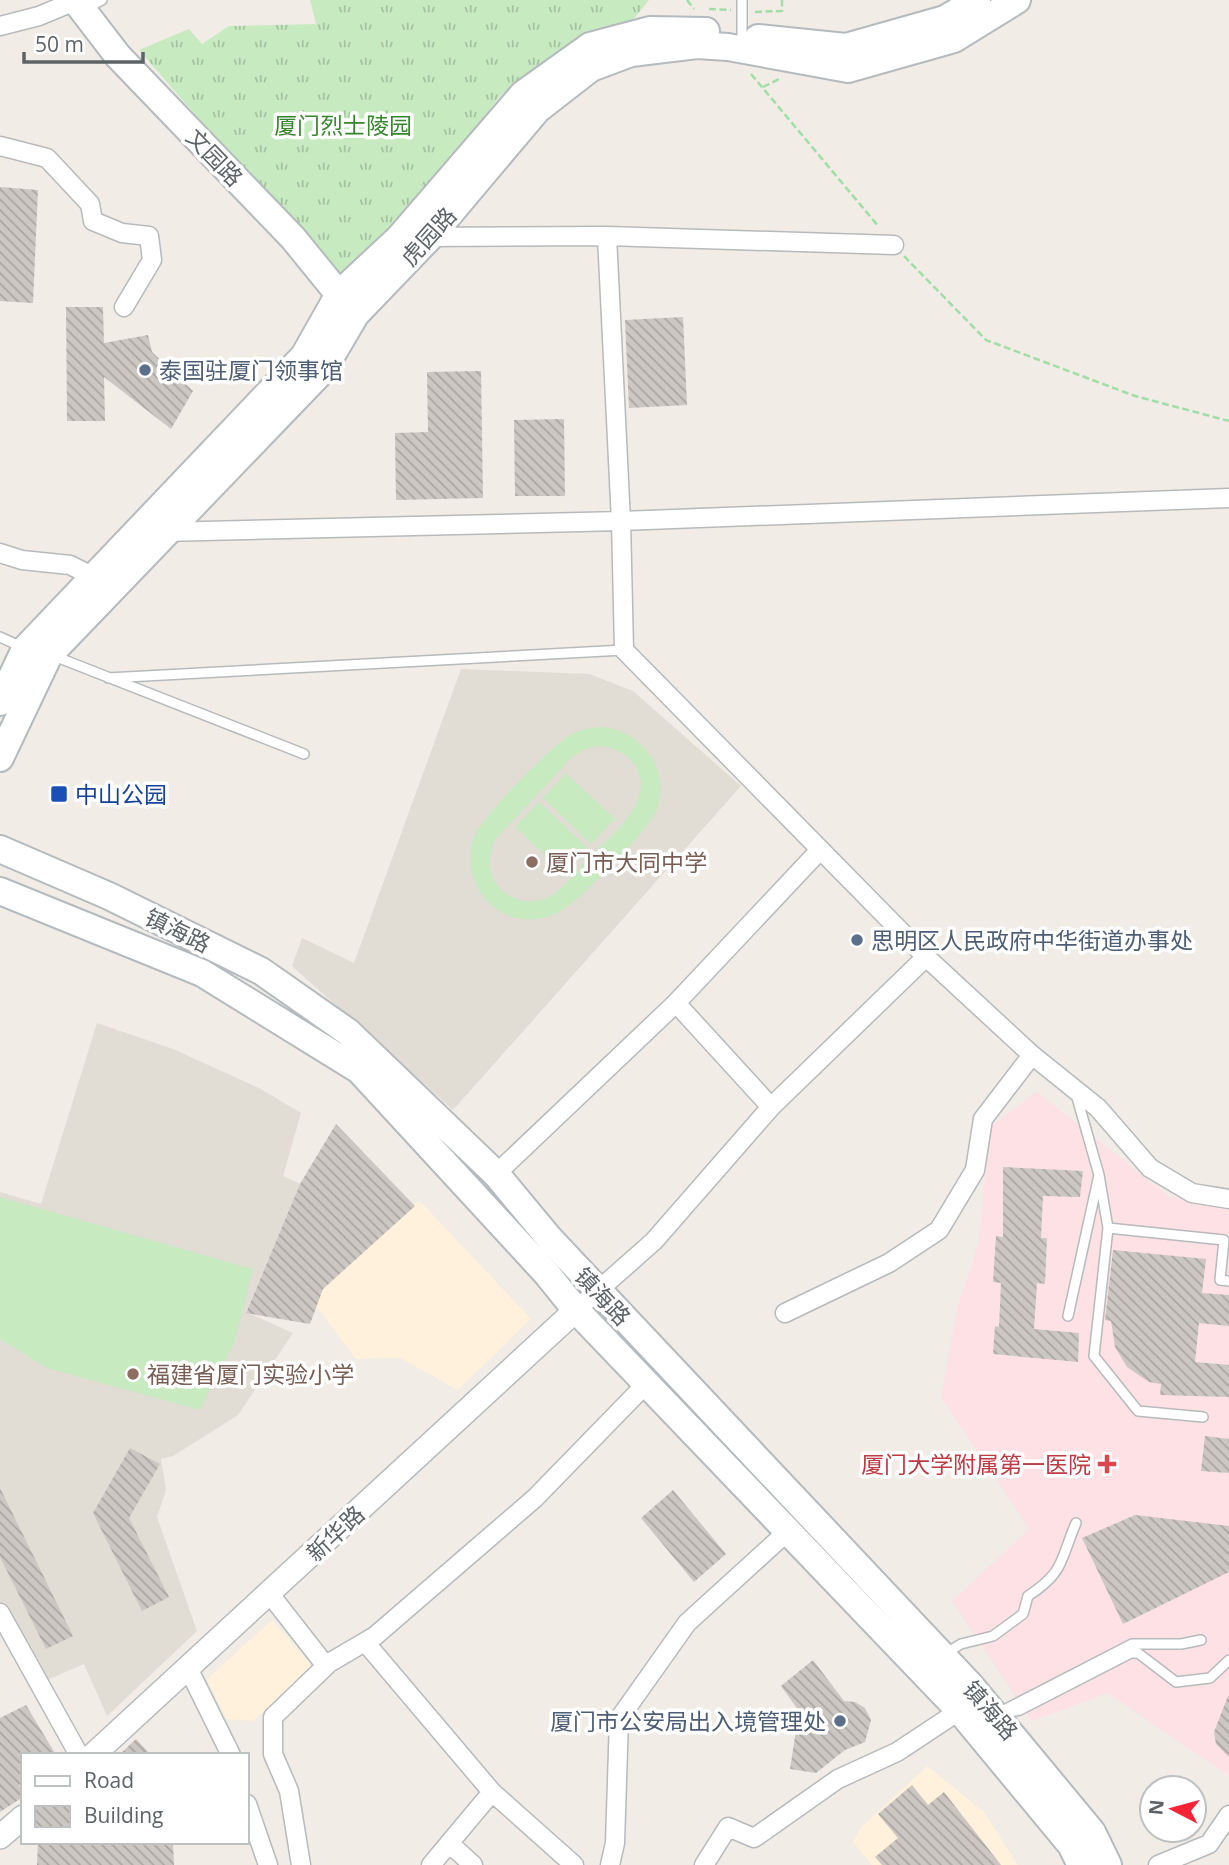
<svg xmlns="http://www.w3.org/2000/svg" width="1229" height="1865" viewBox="0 0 1229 1865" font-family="'Open Sans','Noto Sans SC',sans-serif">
	<defs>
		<pattern id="grass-tufts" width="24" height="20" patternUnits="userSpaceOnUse" patternTransform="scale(1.75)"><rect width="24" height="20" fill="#c7eac0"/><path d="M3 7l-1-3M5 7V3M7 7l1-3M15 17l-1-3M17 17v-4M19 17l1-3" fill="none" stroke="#a5c1a0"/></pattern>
		<pattern id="building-back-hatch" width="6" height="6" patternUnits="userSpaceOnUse" patternTransform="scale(1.75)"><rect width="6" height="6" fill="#ccc7c2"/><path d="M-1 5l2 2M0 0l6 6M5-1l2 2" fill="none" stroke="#a9a5a1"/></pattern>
	</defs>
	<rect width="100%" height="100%" fill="#f1ece5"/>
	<path fill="#fff1dc" d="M419,1200L531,1319L458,1390L400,1358L356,1359L316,1306L323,1289Z
		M272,1620L313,1667L253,1721L226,1719L207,1679Z
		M927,1766L984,1812L1018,1865H872L853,1842L860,1829Z"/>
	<path fill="#e1dcd4" d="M461,669L589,674L633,691L741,786L453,1110L292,966L302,938L354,963Z
		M97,1023L173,1049L259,1088L301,1113L283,1176L300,1184L246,1312L293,1333L238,1415L173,1456L161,1459L166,1490L157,1517L197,1631L107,1716L84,1664L33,1686L0,1611V1192L41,1204Z"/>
	<path fill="#fee1e4" d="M1037,1092L1170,1197L1229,1203V1776L1108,1693L1032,1721L952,1601L1030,1529L941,1398L957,1309L979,1241L990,1127Z"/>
	<path fill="url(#grass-tufts)" d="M310,0H649L628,26L557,55L501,95L347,289L139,50L189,29L202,44L229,26L316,24Z"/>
	<path fill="#c7eac0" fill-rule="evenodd" d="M603,727C643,731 673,772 656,812C647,832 580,900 561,911C550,918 537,920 525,919C507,918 491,908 481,893C469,875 467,852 476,833C485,814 553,744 572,734C582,729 592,727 603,727ZM602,746C615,748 626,753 634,764C659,800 612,834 590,857C576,871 561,894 542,900C526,904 508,899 498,886C487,872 488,855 495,840L573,756L587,748Z
		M566,773L615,819L591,844L543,798Z
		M539,802L588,848L564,873L515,827Z
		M0,1197L253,1269L234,1343L200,1410L47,1368L0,1339Z"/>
	<path fill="url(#building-back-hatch)" d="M0,187L38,190L33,303L0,301Z
		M66,307H103L104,343L148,335L152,352L193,391L171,429L104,377L105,421H67Z
		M683,317L687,405L629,408L625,320Z
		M481,371L483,498L396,500L395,433L428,432L427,372Z
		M564,419L565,496H515L514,420Z
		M336,1124L415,1206L323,1289L310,1324L246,1313L300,1184Z
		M1003,1167L1083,1171L1080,1197L1043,1196L1041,1238H1047L1045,1284L1037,1283L1034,1329L1079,1333L1078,1362L993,1354L995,1326L999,1327L1001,1283L993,1282L996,1236L1003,1237Z
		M1113,1250L1206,1259L1202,1293L1229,1295V1326L1199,1323L1195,1362L1229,1365V1397L1160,1395L1161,1384L1149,1382L1127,1367L1115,1347L1111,1321L1105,1320Z
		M1205,1436L1229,1439V1473L1201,1471Z
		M130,1448L160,1464L129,1518L169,1597L142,1611L93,1513Z
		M0,1488L73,1636L46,1649L0,1557Z
		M673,1490L726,1554L694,1582L641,1518Z
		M1135,1515L1229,1526V1572L1123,1624L1082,1538Z
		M813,1660L844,1701L855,1702L865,1708L871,1720L865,1742L845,1750L816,1773L790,1769L799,1711L781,1686Z
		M1228,1696H1229V1757L1216,1744L1214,1732Z
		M26,1705L56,1755H23V1783L19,1785L23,1797L0,1812V1718Z
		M136,1739L151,1755H119Z
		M912,1785L928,1805L944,1792L1001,1865H882L875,1857L898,1838L878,1814Z
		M38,1842H173L174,1865H37Z"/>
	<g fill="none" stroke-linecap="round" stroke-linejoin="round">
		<g stroke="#b6babd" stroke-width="12">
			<path id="service" d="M85,9L102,0
				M742,36V0
				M0,637L24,648
				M54,656L304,754
				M108,678L624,650
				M1076,1094L1099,1175L1108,1228
				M1068,1316L1099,1175
				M1203,1417L1138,1411L1094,1356L1108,1228L1224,1240L1220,1280L1229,1281
				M943,1655L961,1644L993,1636L1023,1614L1028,1596C1065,1572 1060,1560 1076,1523
				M1006,1709L1132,1644H1181L1201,1640
				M1000,1714L1020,1710L1131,1653H1138L1176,1682L1210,1678L1229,1660"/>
		</g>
		<g stroke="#b6babd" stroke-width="21">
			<path id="minor" d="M0,26L39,16L75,1
				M0,146L47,158L90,204L93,221L122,233L149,236L152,260L124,307
				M607,236L894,245
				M164,532L621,521L607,236L425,237
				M0,553L22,560L70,565L94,577
				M926,957L624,650L621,521L1229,498
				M676,1003L820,850
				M771,1107L926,957L1032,1055
				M496,1174L676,1003L771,1107L654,1241L576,1310
				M785,1313L889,1263L939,1230L975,1170L983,1119L1032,1055L1098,1108L1150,1168L1192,1193L1229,1199
				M269,1593L326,1666
				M0,1613L79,1755
				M365,1642L492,1792L574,1865
				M188,1668L231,1755
				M247,1804L268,1865
				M449,1843L473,1865
				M301,1865L289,1791L273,1754V1717L329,1663L375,1636L535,1498L646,1384
				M431,1865L492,1792
				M610,1865L615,1843L619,1719L687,1623L788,1531
				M704,1865L728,1827L754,1838L838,1779L897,1752L968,1705
				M1158,1865L1209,1844L1229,1815"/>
		</g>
		<g stroke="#b6babd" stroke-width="26">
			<path id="tertiary" d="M93,1755L576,1310
				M0,1837L23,1817"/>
		</g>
		<g stroke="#b4babe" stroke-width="30">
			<path id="secondary" d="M75,0L118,56L293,238L350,308
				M758,38L846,47L945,19L977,0
				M0,702L25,649L304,356L339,294L399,238L523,94L590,46L650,30L706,31
				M0,758L49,655L323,370L356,314L430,237L537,110L591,68L631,53L697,45L728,47L848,69L954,39L1017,0
				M0,849L109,896L261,971L348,1032L496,1174L550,1239L971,1686L1092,1832L1108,1865
				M0,891L202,973L359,1070L547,1274L576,1310L960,1711L1071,1845L1081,1865"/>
		</g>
		<path stroke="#a1dda7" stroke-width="2.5" stroke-dasharray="7 3.5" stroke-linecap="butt" d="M687,0L694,9
			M709,9L731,10
			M755,12L782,11V0
			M751,74L879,227
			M763,87L779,79
			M904,256L986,340L1135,396L1229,421"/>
		<use href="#service" stroke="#fff" stroke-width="9"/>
		<use href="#minor" stroke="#fff" stroke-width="18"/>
		<use href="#tertiary" stroke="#fff" stroke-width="23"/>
		<use href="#secondary" stroke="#fff" stroke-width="26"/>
	</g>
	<g fill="#5c6f8a" stroke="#fff" stroke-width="2.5">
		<circle cx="145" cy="370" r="7"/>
		<circle cx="857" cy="940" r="7"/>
		<circle cx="840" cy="1721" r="7"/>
	</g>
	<rect fill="#1a4fb4" stroke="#fff" stroke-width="2.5" x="50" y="785" width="18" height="18" rx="3.5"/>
	<g fill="#8d6e63" stroke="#fff" stroke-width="2.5">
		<circle cx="532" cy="862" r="7"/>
		<circle cx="133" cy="1374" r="7"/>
	</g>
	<path fill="#e0444e" stroke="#fff" stroke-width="2.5" d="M1103.5 1453.5h7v7h7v7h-7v7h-7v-7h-7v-7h7z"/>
	<g text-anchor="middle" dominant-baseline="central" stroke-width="7" stroke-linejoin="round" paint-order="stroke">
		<g font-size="23" fill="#38862d" stroke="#fff">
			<text x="343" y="125">厦门烈士陵园</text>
		</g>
		<g font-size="23" fill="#5d6367" stroke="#fff">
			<text transform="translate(215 157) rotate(46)">文园路</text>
			<text transform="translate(428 236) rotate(-48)">虎园路</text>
			<text transform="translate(178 930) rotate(26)">镇海路</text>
			<text transform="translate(603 1296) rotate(47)">镇海路</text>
			<text transform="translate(335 1533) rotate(-43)">新华路</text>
			<text transform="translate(991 1710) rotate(49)">镇海路</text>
		</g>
		<g font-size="23" fill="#4e5e75" stroke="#fff" text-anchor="start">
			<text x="159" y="370">泰国驻厦门领事馆</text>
			<text x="871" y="940">思明区人民政府中华街道办事处</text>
			<text x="826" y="1721" text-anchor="end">厦门市公安局出入境管理处</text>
		</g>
		<g font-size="23" fill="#164399" stroke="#fff" text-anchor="start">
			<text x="75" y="794">中山公园</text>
		</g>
		<g font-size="23" fill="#785e54" stroke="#fff" text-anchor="start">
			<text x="546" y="862">厦门市大同中学</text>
			<text x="147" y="1374">福建省厦门实验小学</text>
		</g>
		<g font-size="23" fill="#be3a42" stroke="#fff" text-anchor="end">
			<text x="1091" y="1464">厦门大学附属第一医院</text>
		</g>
	</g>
	<rect x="21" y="1753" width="228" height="91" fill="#ffffff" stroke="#bec1c2" stroke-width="2"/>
	<rect x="35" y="1776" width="35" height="10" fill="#ffffff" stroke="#bec1c2" stroke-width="2"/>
	<text x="84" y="1788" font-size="21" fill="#5d6367">Road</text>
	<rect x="35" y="1806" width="35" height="21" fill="url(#building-back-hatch)" stroke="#bec1c2" stroke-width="2"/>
	<text x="84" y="1823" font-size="21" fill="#5d6367">Building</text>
	<g transform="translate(1173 1809) rotate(276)"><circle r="33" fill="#ffffff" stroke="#bec1c2" stroke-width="2"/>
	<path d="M0-5L12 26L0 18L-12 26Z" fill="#f92337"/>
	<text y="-10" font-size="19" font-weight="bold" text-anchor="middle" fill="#5d6367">N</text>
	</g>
	<path d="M24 52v10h119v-10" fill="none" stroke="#5d6367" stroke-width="3.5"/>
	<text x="35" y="52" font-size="21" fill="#5d6367" stroke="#ffffff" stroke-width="5" paint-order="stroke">50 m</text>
</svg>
